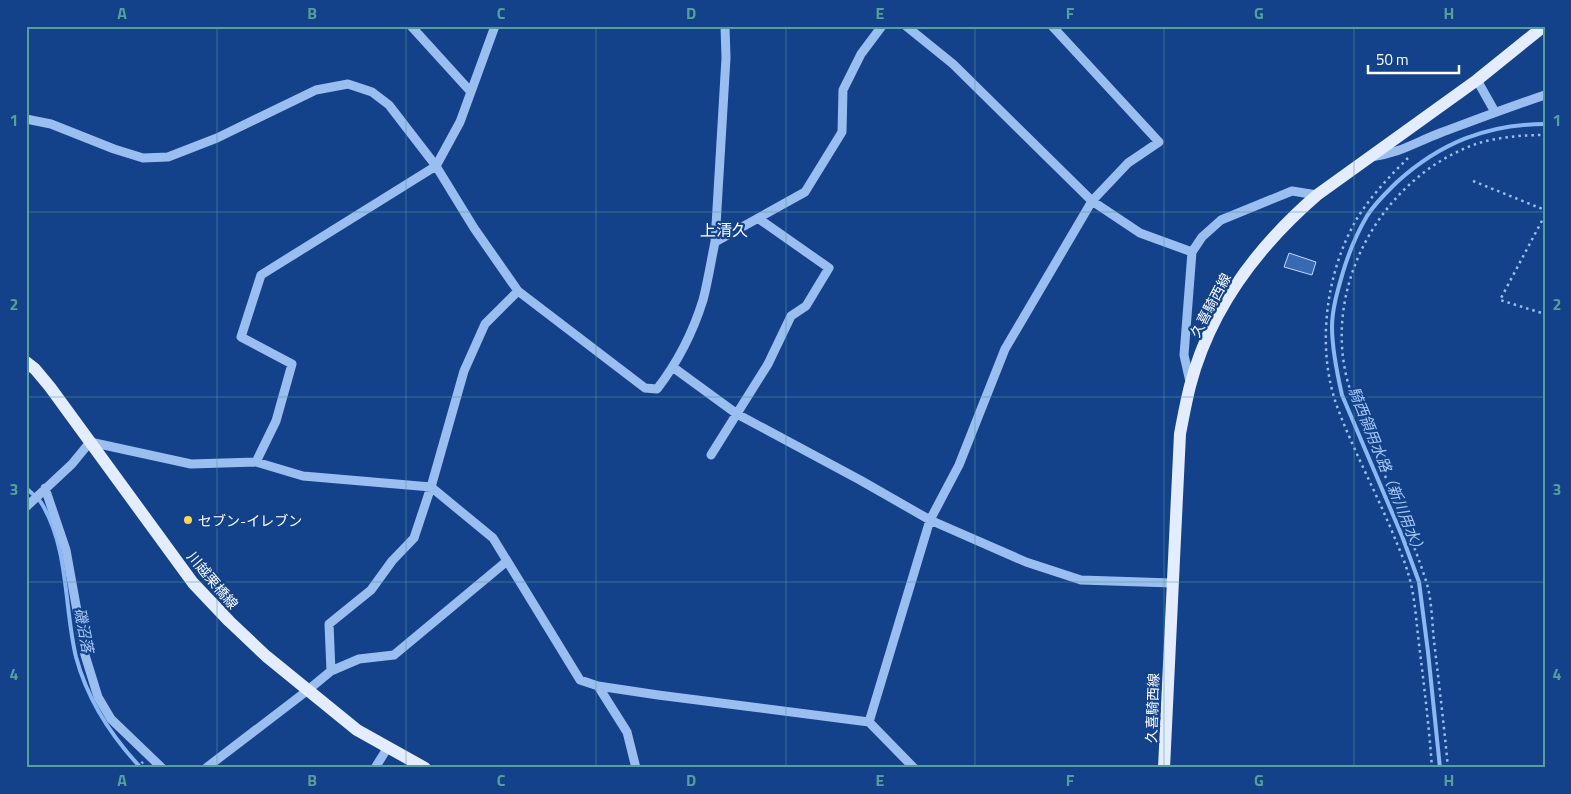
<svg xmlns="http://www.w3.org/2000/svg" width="1571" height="794" viewBox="0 0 1571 794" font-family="'Titillium Web','Noto Sans JP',sans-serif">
	<rect width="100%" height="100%" fill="#13428a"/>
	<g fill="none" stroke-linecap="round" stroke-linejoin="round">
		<path stroke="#8bb8f3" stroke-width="4" d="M26,488C31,493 39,498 42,504C69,549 64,607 76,657C87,698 112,737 141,768
			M1440,768L1428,652L1419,582L1402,536L1342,395C1337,373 1332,349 1332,327C1332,309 1338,289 1343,272C1349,252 1357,233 1367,216C1375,203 1387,192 1397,182C1440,143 1487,124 1545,124"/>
	</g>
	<path fill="#376ab2" stroke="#c0d9fc" d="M1289,253L1316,262L1312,275L1284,267Z"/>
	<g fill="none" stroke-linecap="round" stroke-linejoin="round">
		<path stroke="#9abef0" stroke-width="2.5" stroke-dasharray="2.5 4" stroke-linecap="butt" d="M1408,158C1389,177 1368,199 1355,222C1325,276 1316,351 1338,409C1355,454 1378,496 1396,541C1400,551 1405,562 1408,573C1415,595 1416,620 1419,644C1424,685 1429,726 1432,768
			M1473,181L1545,210
			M1545,215L1500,300L1545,314
			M137,768L143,762
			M1448,768C1444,726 1439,683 1434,641C1432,623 1432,602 1427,584C1410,530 1385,479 1365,426C1359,411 1351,395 1347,379C1323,283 1383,177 1476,144C1497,137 1523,135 1545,135"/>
		<path stroke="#9abef0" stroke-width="9" d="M411,26L471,92
			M906,26L953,64L1092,201L1140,233L1192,252
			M1477,80L1495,112
			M26,119L51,124L114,149L143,158L168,157L217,138L316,90L348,84L372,92L389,105L436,166L474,228L518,291L645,388L657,389C678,362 693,332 703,300C708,281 711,261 715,242L805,192L842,132L843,90L861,54L882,26
			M1371,157C1400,153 1414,143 1440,133C1475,120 1509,107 1545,95
			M715,242L726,58L725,26
			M674,368L737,414L860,480L930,520L1026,562L1081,580L1172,583
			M1190,382L1184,355L1192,252L1202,237L1221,220L1292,191L1317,195
			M711,455L768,364L791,316L806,306L829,268L759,219
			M256,462L276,421L292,364L241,337L261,275L436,166L460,122L495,26
			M45,488L66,550L85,655L98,697L111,719L162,768
			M26,507L72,464L90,442L191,464L256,462L303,476L431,487L493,538L580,680L598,686L658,695L869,722L914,768
			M331,671L359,659L394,655L507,561
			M598,686L627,732L636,768
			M869,722L930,520L959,465L1005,349L1092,201L1128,163L1159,142L1052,26
			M206,768L308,690L331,671L329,624L371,590L392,561L414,538L431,487L464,371L485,324L518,291
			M375,768L388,747"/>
		<path stroke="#e3edff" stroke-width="12" d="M26,362L35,369L50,387L193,583L229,621L266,656L357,730L425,768
			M1164,768L1180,434C1183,418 1186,402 1190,386C1210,309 1258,246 1317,195L1477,80L1544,26"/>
	</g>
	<path fill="none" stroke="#579f9a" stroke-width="1" stroke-opacity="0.55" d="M217,26V768M406,26V768M596,26V768M786,26V768M975,26V768M1164,26V768M1354,26V768M26,212H1545M26,397H1545M26,582H1545"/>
	<circle fill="#ffd559" stroke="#13428a" stroke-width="2" cx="188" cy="520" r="5"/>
	<g text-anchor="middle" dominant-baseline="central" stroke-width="4.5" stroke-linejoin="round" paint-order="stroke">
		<g font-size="14" fill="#fff" stroke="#13428a">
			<text transform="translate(1210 305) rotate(-62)">久喜騎西線</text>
			<text transform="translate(213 580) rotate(50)">川越栗橋線</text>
			<text transform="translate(1152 708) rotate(-88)">久喜騎西線</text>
		</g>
		<g font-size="14" fill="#fff" stroke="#13428a" text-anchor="start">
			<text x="198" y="520">セブン-イレブン</text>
		</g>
		<g font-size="15" font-style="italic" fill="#a5c8f8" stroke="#13428a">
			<text transform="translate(1387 471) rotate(68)">騎西領用水路（新川用水）</text>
			<text transform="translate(84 630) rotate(79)">磯沼落</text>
		</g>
		<g font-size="16" fill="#fff" stroke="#13428a">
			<text x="724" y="230">上清久</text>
		</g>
	</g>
	<rect width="1571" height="794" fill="none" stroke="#13428a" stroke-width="55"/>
	<path d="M1368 65v8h91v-8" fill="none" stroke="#ffffff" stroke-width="2.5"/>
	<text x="1376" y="65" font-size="15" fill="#ffffff" stroke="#13428a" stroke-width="4" paint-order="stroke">50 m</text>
	<rect x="28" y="28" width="1516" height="738" fill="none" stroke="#579f9a" stroke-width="2"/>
	<g font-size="16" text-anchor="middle" font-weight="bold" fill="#579f9a">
		<text x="122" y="19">A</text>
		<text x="312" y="19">B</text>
		<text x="501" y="19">C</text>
		<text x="691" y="19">D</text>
		<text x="880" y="19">E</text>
		<text x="1070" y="19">F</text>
		<text x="1259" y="19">G</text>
		<text x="1449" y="19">H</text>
		<text x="14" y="126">1</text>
		<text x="1557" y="126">1</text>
		<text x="14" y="310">2</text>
		<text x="1557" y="310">2</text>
		<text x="14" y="495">3</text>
		<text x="1557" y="495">3</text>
		<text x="14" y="680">4</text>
		<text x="1557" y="680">4</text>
		<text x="122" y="786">A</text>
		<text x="312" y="786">B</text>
		<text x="501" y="786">C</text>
		<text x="691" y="786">D</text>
		<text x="880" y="786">E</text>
		<text x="1070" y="786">F</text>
		<text x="1259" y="786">G</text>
		<text x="1449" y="786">H</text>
	</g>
</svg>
